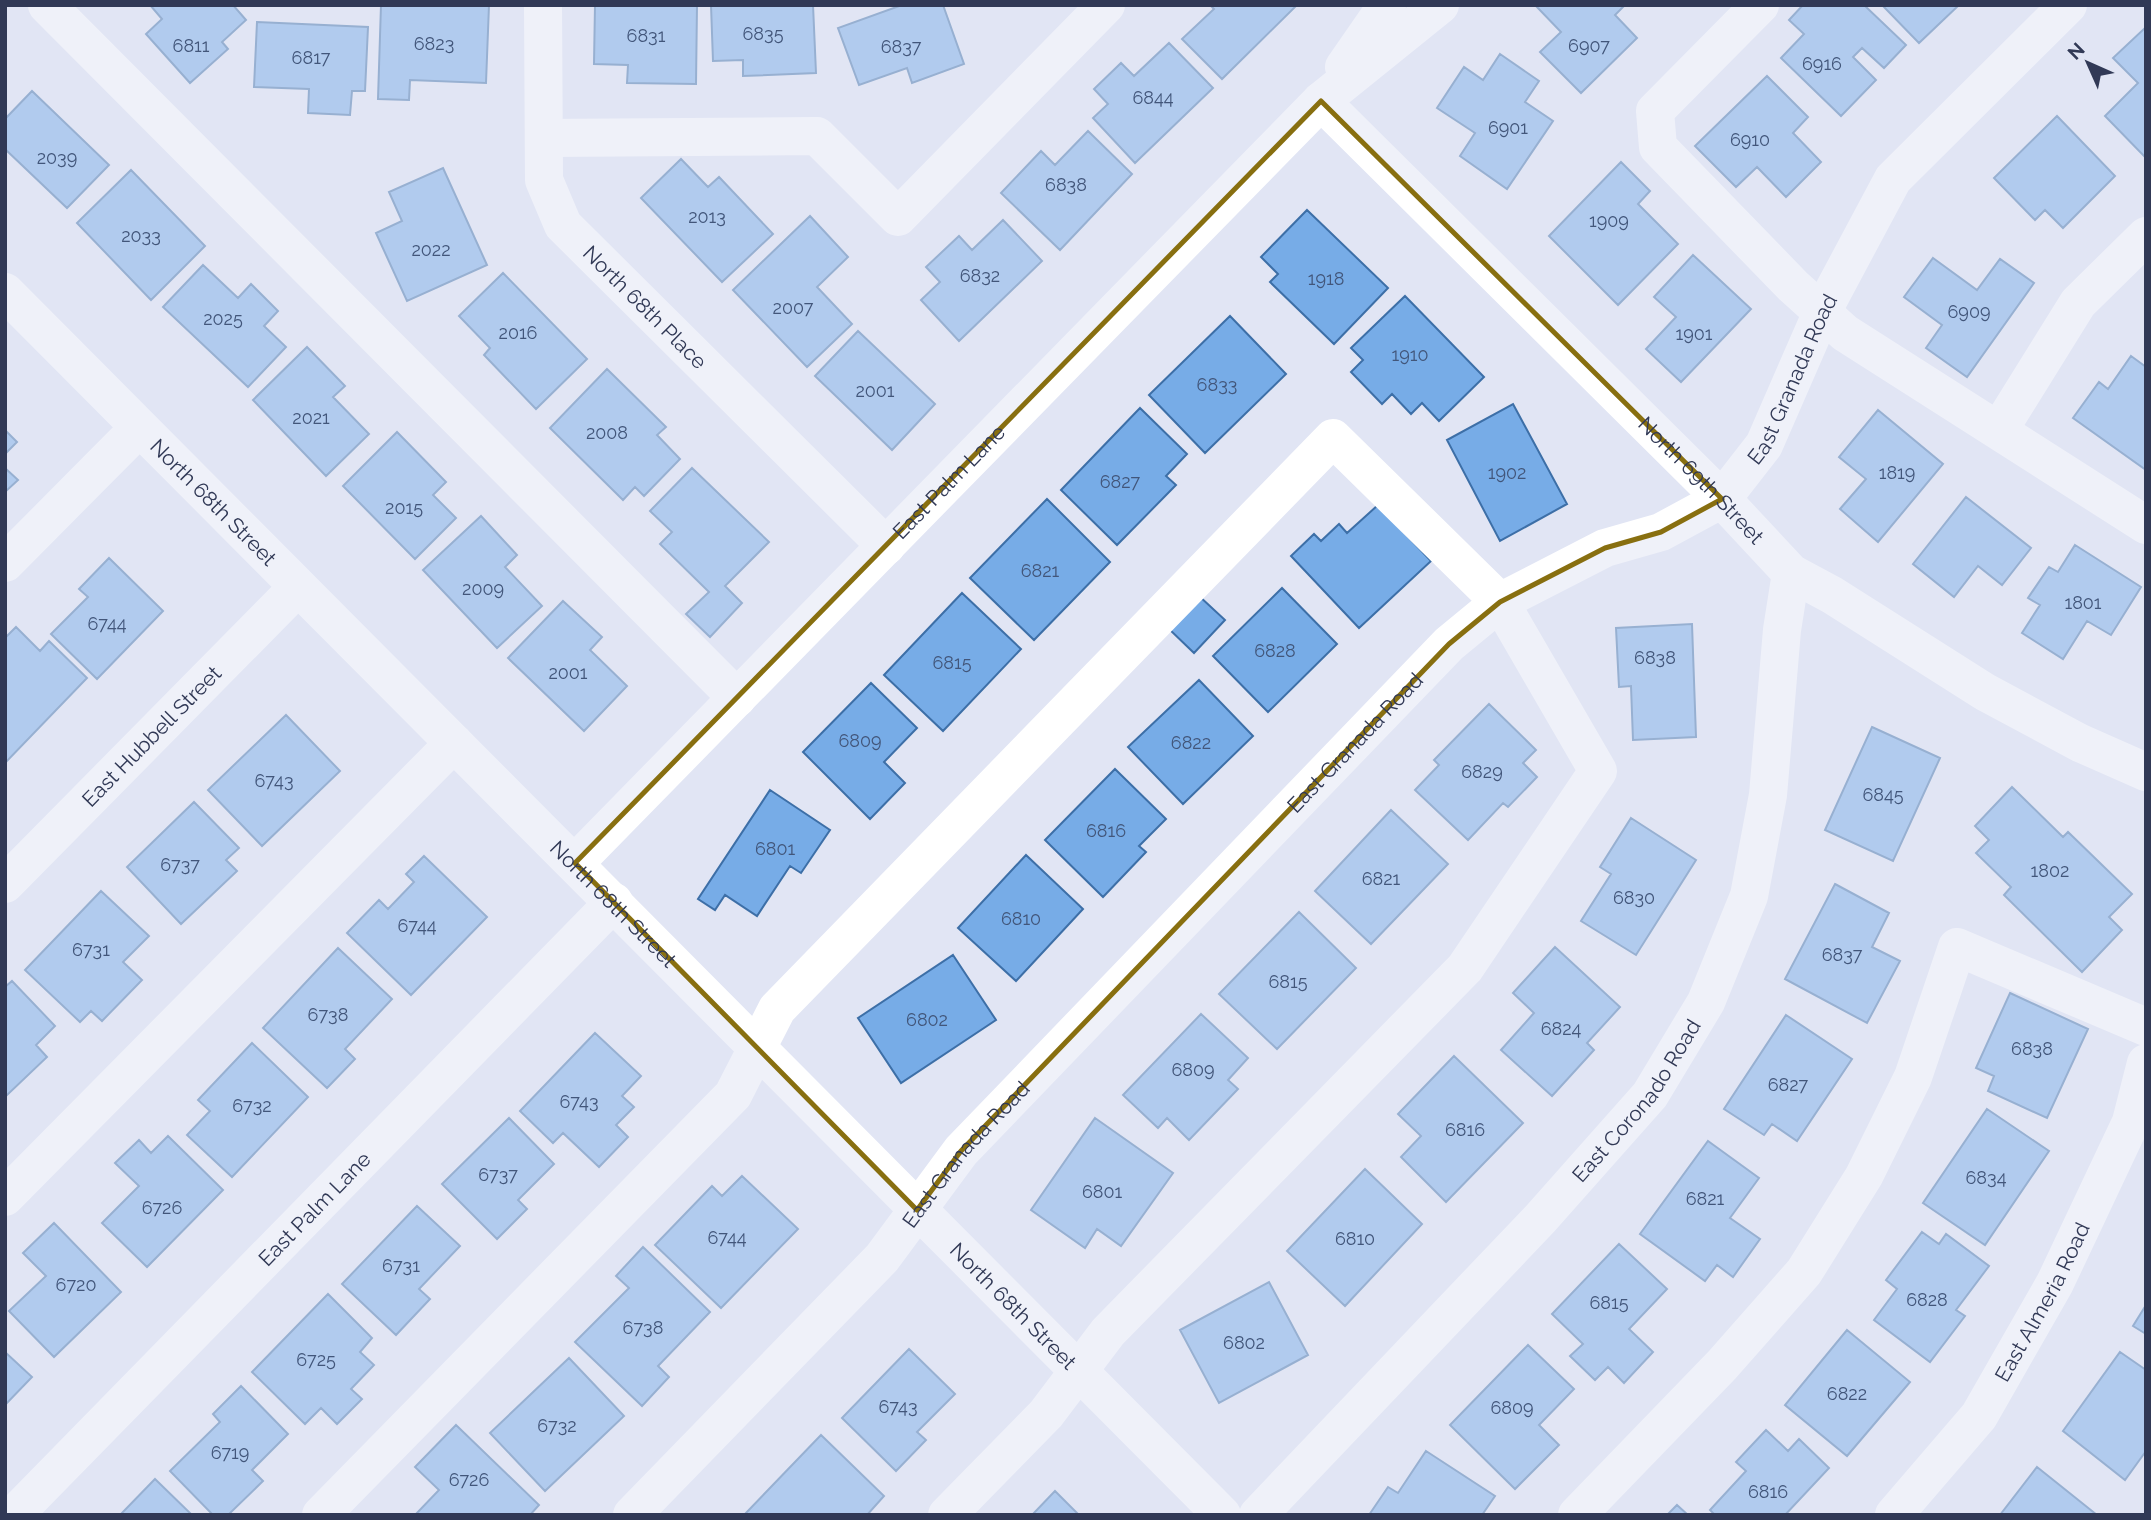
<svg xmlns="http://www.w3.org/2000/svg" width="2151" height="1520" viewBox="0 0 2151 1520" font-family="Raleway,sans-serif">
	<rect width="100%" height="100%" fill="#e1e5f4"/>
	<path fill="#77ace7" stroke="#3d6fa7" stroke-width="2" d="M150,5H233L246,20L222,42L228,49L190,83L146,34L162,19Z
		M381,5H489L486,83L410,80L409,100L378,99Z
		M595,5H697L696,84L627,83L628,65L594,64Z
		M711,5H813L816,73L743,76V60L713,61Z
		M902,5H943L964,64L912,83L907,68L859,85L838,28Z
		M1210,5H1297L1222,79L1182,39L1214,9Z
		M1535,5H1625L1615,15L1637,38L1581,93L1540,52L1561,32Z
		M1803,5H1864L1906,45L1884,68L1862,48L1853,57L1876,80L1841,116L1781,58L1804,34L1789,20Z
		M1882,5H1959L1919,43Z
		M257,22L368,27L365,91H352L350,115L308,113L309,89L254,87Z
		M2146,27V158L2105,116L2138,83L2113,58Z
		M1169,43L1213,88L1135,163L1093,118L1108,104L1094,89L1121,63L1134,76Z
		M1500,54L1539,81L1525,102L1553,121L1507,189L1460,156L1475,133L1437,108L1464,67L1483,80Z
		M1767,76L1808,117L1793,133L1821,162L1786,197L1757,167L1736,187L1695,146Z
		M32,91L109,165L67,208L5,149V119Z
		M2057,116L2115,176L2063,228L2045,210L2035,220L1994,178Z
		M1088,131L1132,174L1060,250L1001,193L1041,151L1055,165Z
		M681,159L708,187L719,177L773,234L722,282L641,198Z
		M1621,162L1650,191L1638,204L1678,244L1618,305L1549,236Z
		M443,168L487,265L407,301L376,233L402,221L389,192Z
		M131,170L205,246L151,300L77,223Z
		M1307,210L1388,288L1334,344L1270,282L1278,274L1261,257Z
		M810,216L848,257L817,287L852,324L807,367L733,290Z
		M1003,220L1042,261L959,341L921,300L940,282L926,267L959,236L972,250Z
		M1693,255L1751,309L1681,382L1646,349L1676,317L1654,297Z
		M1933,258L1977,290L2000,259L2034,283L1967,377L1926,348L1942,325L1904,297Z
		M203,265L238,298L251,284L278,311L264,326L286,347L248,387L163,307Z
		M503,273L587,359L536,409L484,355L490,348L459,316Z
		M1405,296L1484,377L1439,421L1422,403L1411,414L1392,394L1382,404L1351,372L1363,360L1351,348Z
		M1230,316L1286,374L1205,453L1149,395Z
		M858,331L935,404L892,450L815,376Z
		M307,347L345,386L333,397L369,434L326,476L253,400Z
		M2131,356L2146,367V470L2073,418L2099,382L2108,389Z
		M607,369L666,427L657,435L680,459L644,496L635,487L623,500L550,428Z
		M1513,404L1567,504L1500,541L1447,440Z
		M1140,408L1187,454L1166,476L1176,485L1117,545L1061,490Z
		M1878,410L1943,464L1878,542L1840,509L1866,479L1839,457Z
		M5,430L17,442L5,454Z
		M397,432L446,482L433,495L456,518L415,559L343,486Z
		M5,468L18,480L5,492Z
		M692,468L769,542L725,586L742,603L710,637L686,614L709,592L660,544L672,532L650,511Z
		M1966,497L2031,548L2002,585L1978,566L1954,597L1913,564Z
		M1047,499L1110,562L1034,640L970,578Z
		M1378,505L1431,561L1359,628L1291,556L1314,534L1321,541L1339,524L1347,533Z
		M481,516L517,555L505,567L542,606L497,648L423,570Z
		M2075,545L2141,587L2111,635L2087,621L2063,659L2022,633L2040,605L2028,598L2049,567L2058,572Z
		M109,558L163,611L97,679L51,634L88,597L79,589Z
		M1282,588L1337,644L1268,712L1213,656Z
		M962,593L1021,649L943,731L884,675Z
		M1198,595L1225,620L1194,653L1168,628Z
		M563,601L602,637L590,650L627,686L584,731L508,658Z
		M1692,624L1696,737L1633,740L1631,686L1619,687L1616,628Z
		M16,627L40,651L49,641L87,678L5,763V638Z
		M1199,680L1253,736L1183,804L1128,747Z
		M871,683L917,728L884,762L905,783L870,819L803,752Z
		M1489,704L1536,750L1523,763L1537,777L1508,807L1503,803L1468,840L1415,790L1439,765L1434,760Z
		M286,715L340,771L262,846L208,790Z
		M1872,727L1940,758L1893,861L1825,830Z
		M1115,769L1166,819L1139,846L1146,852L1103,897L1045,840Z
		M2012,787L2063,837L2068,832L2132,894L2109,917L2122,930L2082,972L2004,895L2011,887L1976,853L1989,840L1975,826Z
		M770,790L830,830L801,873L790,866L757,916L725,895L715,910L698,899Z
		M194,802L239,848L226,860L237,871L181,924L127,867Z
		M1391,810L1448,864L1371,944L1315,891Z
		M1631,818L1696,860L1636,955L1581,921L1611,874L1600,867Z
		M1026,855L1083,909L1016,981L958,928Z
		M424,856L487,917L411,995L347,933L379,900L388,909L414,882L406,874Z
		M1835,884L1889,913L1872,947L1900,961L1867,1023L1785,979Z
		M101,891L149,936L123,962L142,980L102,1021L91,1011L80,1022L25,970Z
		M1299,912L1356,968L1277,1049L1219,994Z
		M1555,947L1620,1007L1587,1043L1594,1050L1552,1096L1501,1050L1534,1013L1513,993Z
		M338,948L392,999L345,1049L355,1059L327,1088L263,1028Z
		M953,955L996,1020L901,1083L858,1018Z
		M12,981L55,1026L36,1045L47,1057L5,1097V987Z
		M2010,993L2088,1029L2047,1118L1988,1091L1994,1076L1976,1068Z
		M1201,1014L1248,1058L1228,1080L1238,1089L1189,1140L1167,1118L1158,1128L1123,1095Z
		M1786,1015L1852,1059L1797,1141L1772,1124L1764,1135L1724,1109Z
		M595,1033L641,1076L622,1096L634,1107L616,1125L628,1137L599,1167L563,1133L553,1143L520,1111Z
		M252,1043L308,1097L232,1177L187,1135L210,1111L198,1100Z
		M1454,1056L1523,1123L1446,1202L1401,1157L1421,1136L1398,1114Z
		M1987,1109L2049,1151L1985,1245L1923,1203Z
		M509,1118L554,1164L518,1200L527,1209L497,1239L442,1184Z
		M1095,1118L1173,1173L1121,1246L1097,1229L1085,1248L1031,1210Z
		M168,1136L223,1190L147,1267L102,1223L139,1186L115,1163L139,1140L151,1153Z
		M1708,1141L1759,1178L1730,1218L1760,1239L1733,1277L1717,1265L1705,1281L1640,1234Z
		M1365,1169L1422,1224L1345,1306L1287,1251Z
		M742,1176L798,1229L721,1308L655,1245L712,1186L722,1196Z
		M417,1206L460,1246L419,1289L430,1299L396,1335L342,1284Z
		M54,1223L121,1292L54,1357L9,1311L46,1276L23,1253Z
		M1922,1232L1939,1244L1946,1234L1989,1266L1956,1310L1965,1316L1930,1362L1874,1320L1897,1289L1886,1280Z
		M1619,1244L1667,1289L1629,1329L1653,1352L1624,1383L1608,1367L1595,1380L1570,1356L1583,1344L1552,1314Z
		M643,1247L710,1312L658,1366L669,1377L642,1406L575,1342L629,1288L616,1276Z
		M1269,1282L1308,1355L1219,1403L1180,1330Z
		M328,1294L372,1338L360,1352L374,1365L351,1389L362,1399L337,1424L321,1408L305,1424L252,1372Z
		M2146,1305V1334L2133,1326Z
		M1847,1330L1910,1382L1847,1456L1785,1405Z
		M1528,1345L1574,1389L1539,1425L1559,1445L1515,1489L1450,1425Z
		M909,1349L955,1394L917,1432L926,1440L896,1471L842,1418Z
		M5,1352L32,1377L5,1405Z
		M2120,1352L2146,1370V1451L2125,1480L2063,1431Z
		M569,1358L624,1416L545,1491L490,1433Z
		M241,1386L288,1434L252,1470L263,1481L228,1515H213L170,1471L220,1422L213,1414Z
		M456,1425L539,1505L530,1515H415L439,1490L415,1467Z
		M1766,1430L1788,1451L1799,1439L1829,1468L1785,1515H1715L1710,1510L1746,1471L1736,1462Z
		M821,1435L884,1496L867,1515H744Z
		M1426,1451L1495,1496L1482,1515H1369L1388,1487L1398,1493Z
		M2037,1467L2097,1515H2000Z
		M155,1479L192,1515H120Z
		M1055,1491L1079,1515H1032Z
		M1677,1505L1688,1515H1667Z"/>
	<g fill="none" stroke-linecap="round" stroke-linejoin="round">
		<g stroke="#fff" stroke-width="38">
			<path d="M47,5L737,698"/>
			<path id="s1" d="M543,5L544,180L563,225L886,546"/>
			<path d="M1760,5L1655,111L1658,147L1793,286L1845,333L2146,525"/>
			<path d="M1344,67L1387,5"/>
			<path id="s2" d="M1321,101L1722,499L1791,573L1832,595L1985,692L2080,743L2146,772"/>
			<path d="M544,138L817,136L898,217L1106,5"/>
			<path id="s3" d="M5,292L1222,1515"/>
			<path d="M1999,430L2078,303L2146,236"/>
			<path d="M5,563L139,428"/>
			<path id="s4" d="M575,863L1321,101L1440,5"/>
			<path id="s5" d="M5,884L297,588"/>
			<path d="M5,1197L454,743"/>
			<path id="s6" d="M14,1515L614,902"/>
			<path d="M321,1515L733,1095L777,1009L1333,438L1500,602L1598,771L1465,968L1108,1332L1046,1414L947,1515"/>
			<path id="s7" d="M632,1515L882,1258L961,1151L1449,644L1500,602L1605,548L1661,532L1722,499L1764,445L1822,312L1893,179L2068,5"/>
			<path id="s8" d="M1258,1515L1540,1219L1650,1095L1706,1002L1749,896L1768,795L1782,630L1791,573"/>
			<path d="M1577,1515L1722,1365L1804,1272L1864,1176L1913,1077L1957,947L2146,1027"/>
			<path id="s9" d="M1894,1515L1979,1416L2055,1283L2131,1122L2146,1063"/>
		</g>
	</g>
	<path d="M0 0H2151V1520H0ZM1321,101L1722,499L1661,532L1605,548L1500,602L1449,644L961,1151L917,1210L575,863Z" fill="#e1e5f4" fill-opacity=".55" fill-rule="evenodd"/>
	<path fill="none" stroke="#886f10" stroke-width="5" stroke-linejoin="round" d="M1321,101L1722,499L1661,532L1605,548L1500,602L1449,644L961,1151L917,1210L575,863Z"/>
	<g text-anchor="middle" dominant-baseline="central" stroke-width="5" stroke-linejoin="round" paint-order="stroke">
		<g font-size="18" fill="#42567a">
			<text x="763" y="33">6835</text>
			<text x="646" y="35">6831</text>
			<text x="434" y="43">6823</text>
			<text x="191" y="45">6811</text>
			<text x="1589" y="45">6907</text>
			<text x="901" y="46">6837</text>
			<text x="311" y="57">6817</text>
			<text x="1822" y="63">6916</text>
			<text x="1153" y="97">6844</text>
			<text x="1508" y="127">6901</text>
			<text x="1750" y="139">6910</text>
			<text x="57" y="157">2039</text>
			<text x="1066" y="184">6838</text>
			<text x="707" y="216">2013</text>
			<text x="1609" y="220">1909</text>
			<text x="141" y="235">2033</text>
			<text x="431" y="249">2022</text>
			<text x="980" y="275">6832</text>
			<text x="1326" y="278">1918</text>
			<text x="793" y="307">2007</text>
			<text x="1969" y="311">6909</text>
			<text x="223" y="318">2025</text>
			<text x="518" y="332">2016</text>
			<text x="1694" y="333">1901</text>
			<text x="1410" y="354">1910</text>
			<text x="1217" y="384">6833</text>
			<text x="875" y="390">2001</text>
			<text x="311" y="417">2021</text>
			<text x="607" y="432">2008</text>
			<text x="1507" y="472">1902</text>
			<text x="1897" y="472">1819</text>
			<text x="1120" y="481">6827</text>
			<text x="404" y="507">2015</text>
			<text x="1040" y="570">6821</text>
			<text x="483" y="588">2009</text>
			<text x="2083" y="602">1801</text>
			<text x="107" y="623">6744</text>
			<text x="1275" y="650">6828</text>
			<text x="1655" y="657">6838</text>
			<text x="952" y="662">6815</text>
			<text x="568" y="672">2001</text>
			<text x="860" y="740">6809</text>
			<text x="1191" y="742">6822</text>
			<text x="1482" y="771">6829</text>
			<text x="274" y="780">6743</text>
			<text x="1883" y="794">6845</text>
			<text x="1106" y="830">6816</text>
			<text x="775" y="848">6801</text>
			<text x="180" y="864">6737</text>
			<text x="2050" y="870">1802</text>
			<text x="1381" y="878">6821</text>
			<text x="1634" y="897">6830</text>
			<text x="1021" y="918">6810</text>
			<text x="417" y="925">6744</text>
			<text x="91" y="949">6731</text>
			<text x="1842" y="954">6837</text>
			<text x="1288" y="981">6815</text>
			<text x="328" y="1014">6738</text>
			<text x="927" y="1019">6802</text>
			<text x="1561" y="1028">6824</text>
			<text x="2032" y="1048">6838</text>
			<text x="1193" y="1069">6809</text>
			<text x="1788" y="1084">6827</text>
			<text x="579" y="1101">6743</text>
			<text x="252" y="1105">6732</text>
			<text x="1465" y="1129">6816</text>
			<text x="498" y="1174">6737</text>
			<text x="1986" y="1177">6834</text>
			<text x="1102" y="1191">6801</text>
			<text x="1705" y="1198">6821</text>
			<text x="162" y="1207">6726</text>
			<text x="727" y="1237">6744</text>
			<text x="1355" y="1238">6810</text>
			<text x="401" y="1265">6731</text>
			<text x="76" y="1284">6720</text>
			<text x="1927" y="1299">6828</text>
			<text x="1609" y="1302">6815</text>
			<text x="643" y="1327">6738</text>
			<text x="1244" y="1342">6802</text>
			<text x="316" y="1359">6725</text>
			<text x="1847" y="1393">6822</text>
			<text x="898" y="1406">6743</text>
			<text x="1512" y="1407">6809</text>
			<text x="557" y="1425">6732</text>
			<text x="230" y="1452">6719</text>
			<text x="469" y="1479">6726</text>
			<text x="1768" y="1491">6816</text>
		</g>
		<g font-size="21" fill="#313956" stroke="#e1e5f4">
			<text stroke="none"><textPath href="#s1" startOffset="340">North 68th Place</textPath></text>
			<text stroke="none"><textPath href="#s7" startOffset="1647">East Granada Road</textPath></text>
			<text stroke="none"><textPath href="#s2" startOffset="537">North 69th Street</textPath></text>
			<text stroke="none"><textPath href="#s4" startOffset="534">East Palm Lane</textPath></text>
			<text stroke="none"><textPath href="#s3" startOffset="296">North 68th Street</textPath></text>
			<text stroke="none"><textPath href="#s5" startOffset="208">East Hubbell Street</textPath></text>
			<text stroke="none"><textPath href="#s7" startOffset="1059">East Granada Road</textPath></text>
			<text stroke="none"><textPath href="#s3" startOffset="863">North 68th Street</textPath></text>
			<text stroke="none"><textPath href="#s8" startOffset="562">East Coronado Road</textPath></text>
			<text stroke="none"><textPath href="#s7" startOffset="492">East Granada Road</textPath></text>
			<text stroke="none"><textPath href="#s6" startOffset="429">East Palm Lane</textPath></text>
			<text stroke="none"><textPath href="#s9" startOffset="261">East Almeria Road</textPath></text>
			<text stroke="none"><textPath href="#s3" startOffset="1430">North 68th Street</textPath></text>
		</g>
	</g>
	<rect width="2151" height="1520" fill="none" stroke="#313956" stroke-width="14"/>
	<g transform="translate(2088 63) rotate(315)" stroke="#e1e5f4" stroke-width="5" paint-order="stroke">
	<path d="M0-5L12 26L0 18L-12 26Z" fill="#313956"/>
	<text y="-10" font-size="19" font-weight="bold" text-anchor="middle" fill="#313956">N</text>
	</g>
</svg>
